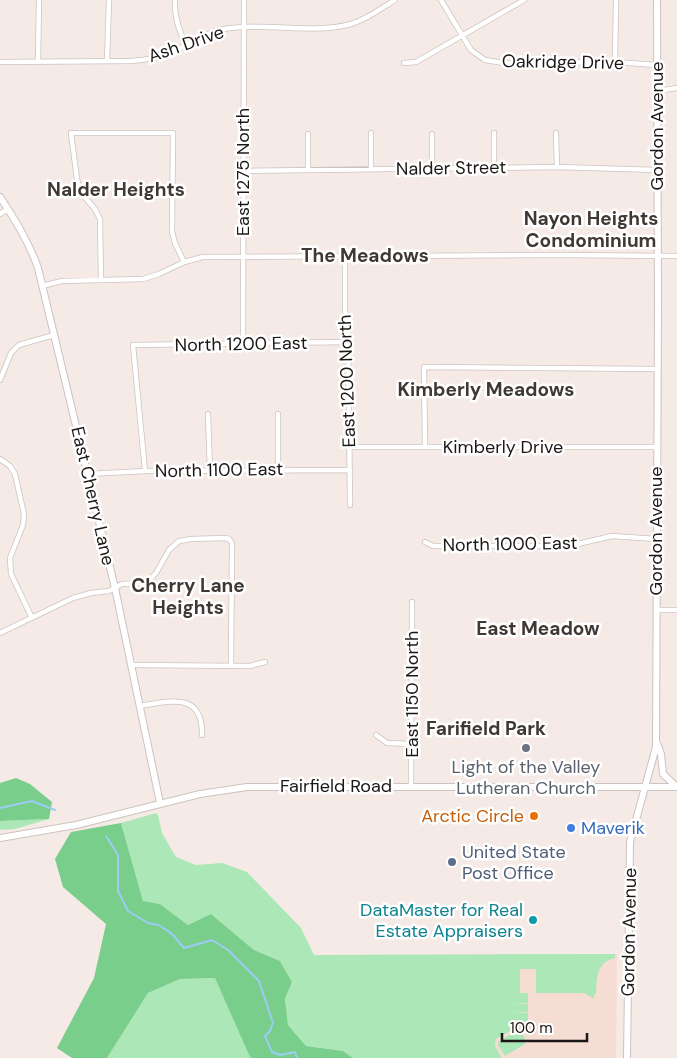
<svg xmlns="http://www.w3.org/2000/svg" width="677" height="1058" viewBox="0 0 677 1058" font-family="'DM Sans',sans-serif">
	<rect width="100%" height="100%" fill="#f5eae5"/>
	<path fill="#f5ddd3" d="M617,954L616,1058H470L419,955Z"/>
	<path fill="#ace8b7" d="M156,813L158,815L162,833L176,857L196,865L222,863L247,872L301,928L314,955L615,954V958C596,962 597,978 596,994L594,995V999L584,993H536V969H520V993H528V1003H512L528,1004V1012L512,1013H528V1022H512V1030L496,1039L495,1046L502,1058H353L343,1051L306,1046L288,1025L285,999L292,982L280,961L254,950L211,914L188,925L160,904L143,901L121,823Z
		M49,819L15,829L0,830V821Z
		M216,978L250,1057L252,1058H107L148,993L180,979Z
		M519,1029L525,1039V1044L505,1056L498,1045L499,1041Z"/>
	<path fill="#79ce8c" d="M16,778L30,784L52,802L49,819L0,821V783Z
		M121,823L143,901L160,904L188,925L211,914L254,950L280,961L292,982L285,999L288,1025L306,1046L343,1051L353,1058H252L250,1057L215,978L180,979L148,993L107,1058H72L57,1048L94,978L106,924L63,887L55,859L71,832Z"/>
	<g fill="none" stroke-linecap="round" stroke-linejoin="round">
		<path stroke="#9dccf4" stroke-width="2" d="M0,808L32,801L55,810
			M106,836L118,855V891L128,911L148,923L159,925L172,934L184,948L212,940L228,950L259,981L273,1023L270,1031L265,1036L272,1052L280,1055L295,1052L297,1058"/>
		<g stroke="#cdc3be" stroke-width="6">
			<path id="street" d="M175,0C174,16 179,29 185,44
				M441,0L471,50L485,60L504,63L615,62L657,65
				M38,61L39,0
				M107,61L109,0
				M0,62L131,61C144,60 156,59 168,54C189,45 201,34 224,29C264,22 307,34 347,25C364,21 380,9 395,0
				M615,62L616,1
				M404,63L416,62L524,0
				M657,91L677,88
				M371,133V169
				M494,133V168
				M556,133L557,167
				M308,134V170
				M432,169V134
				M244,171L557,167L658,170
				M0,214L8,209
				M345,256V310L348,326L350,505
				M101,280L100,219L95,209L81,193L77,179L71,133H173L172,232L175,243L184,262
				M42,286L62,281L143,279L159,274L184,262L203,257L562,255L677,256
				M243,344L244,0
				M0,380L11,353L19,345L54,335
				M208,414L210,471
				M278,414V470
				M350,447H657
				M425,447L424,367L658,369
				M0,459L10,466L15,474L24,514L23,525L10,558L11,574L32,618
				M145,471L133,345L349,342
				M88,474L145,471L350,470
				M425,542L433,546H569L612,536L656,539
				M656,610H677
				M0,633L73,598L91,593L109,591L122,584L143,583L150,579L156,573L169,550L179,541L191,539L226,538L229,539L232,543L231,665
				M131,665L250,666L265,662
				M139,706C169,701 203,691 202,735
				M376,735L387,743L411,744
				M411,786L412,602"/>
		</g>
		<g stroke="#cdc3be" stroke-width="8">
			<path id="secondary" d="M0,197C15,220 29,242 38,268L115,588L160,803
				M657,743L661,754L663,774L677,787
				M0,838L76,825L200,794L247,787H677
				M627,1058L630,842L656,747L658,307L657,0"/>
		</g>
		<use href="#street" stroke="#fff" stroke-width="4.5"/>
		<use href="#secondary" stroke="#fff" stroke-width="6"/>
	</g>
	<circle fill="#6b7280" stroke="#fff" stroke-width="2" cx="526" cy="748" r="5"/>
	<circle fill="#e8710a" stroke="#fff" stroke-width="2" cx="534" cy="816" r="5"/>
	<circle fill="#3f7fe0" stroke="#fff" stroke-width="2" cx="571" cy="828" r="5"/>
	<circle fill="#5c6f8a" stroke="#fff" stroke-width="2" cx="452" cy="862" r="5"/>
	<circle fill="#0f9aa8" stroke="#fff" stroke-width="2" cx="533" cy="920" r="5"/>
	<g text-anchor="middle" dominant-baseline="central" stroke-width="5" stroke-linejoin="round" paint-order="stroke">
		<g font-size="18" fill="#1b1716" stroke="#fff">
			<text transform="translate(186 44) rotate(-19)">Ash Drive</text>
			<text transform="translate(563 62) rotate(1)">Oakridge Drive</text>
			<text transform="translate(657 126) rotate(-90)">Gordon Avenue</text>
			<text transform="translate(451 168) rotate(-1)">Nalder Street</text>
			<text transform="translate(243 172) rotate(-90)">East 1275 North</text>
			<text transform="translate(241 344) rotate(-1)">North 1200 East</text>
			<text transform="translate(347 381) rotate(-92)">East 1200 North</text>
			<text x="503" y="447">Kimberly Drive</text>
			<text transform="translate(219 470) rotate(-1)">North 1100 East</text>
			<text transform="translate(93 496) rotate(77)">East Cherry Lane</text>
			<text transform="translate(656 531) rotate(-90)">Gordon Avenue</text>
			<text transform="translate(510 544) rotate(-1)">North 1000 East</text>
			<text transform="translate(412 694) rotate(-90)">East 1150 North</text>
			<text x="336" y="786">Fairfield Road</text>
			<text transform="translate(629 932) rotate(-89)">Gordon Avenue</text>
		</g>
		<g font-size="18" fill="#5b616d" stroke="#fff">
			<text x="526" y="767">Light of the Valley<tspan x="526" dy="21">Lutheran Church</tspan></text>
		</g>
		<g font-size="18" fill="#c56008" stroke="#fff" text-anchor="end">
			<text x="524" y="816">Arctic Circle</text>
		</g>
		<g font-size="18" fill="#366cbe" stroke="#fff" text-anchor="start">
			<text x="581" y="828">Maverik</text>
		</g>
		<g font-size="18" fill="#4e5e75" stroke="#fff" text-anchor="start">
			<text x="462" y="852">United State<tspan x="462" dy="21">Post Office</tspan></text>
		</g>
		<g font-size="18" fill="#0d838f" stroke="#fff" text-anchor="end">
			<text x="523" y="910">DataMaster for Real<tspan x="523" dy="21">Estate Appraisers</tspan></text>
		</g>
		<g font-size="19" font-weight="bold" fill="#403834" stroke="#fff">
			<text x="116" y="189">Nalder Heights</text>
			<text x="591" y="218">Nayon Heights<tspan x="591" dy="22">Condominium</tspan></text>
			<text x="365" y="255">The Meadows</text>
			<text x="486" y="389">Kimberly Meadows</text>
			<text x="188" y="585">Cherry Lane<tspan x="188" dy="22">Heights</tspan></text>
			<text x="538" y="628">East Meadow</text>
			<text x="486" y="728">Farifield Park</text>
		</g>
	</g>
	<path d="M502 1033v8h85v-8" fill="none" stroke="#1b1716" stroke-width="2.5"/>
	<text x="510" y="1033" font-size="15" fill="#1b1716" stroke="#ffffff" stroke-width="4" paint-order="stroke">100 m</text>
</svg>
